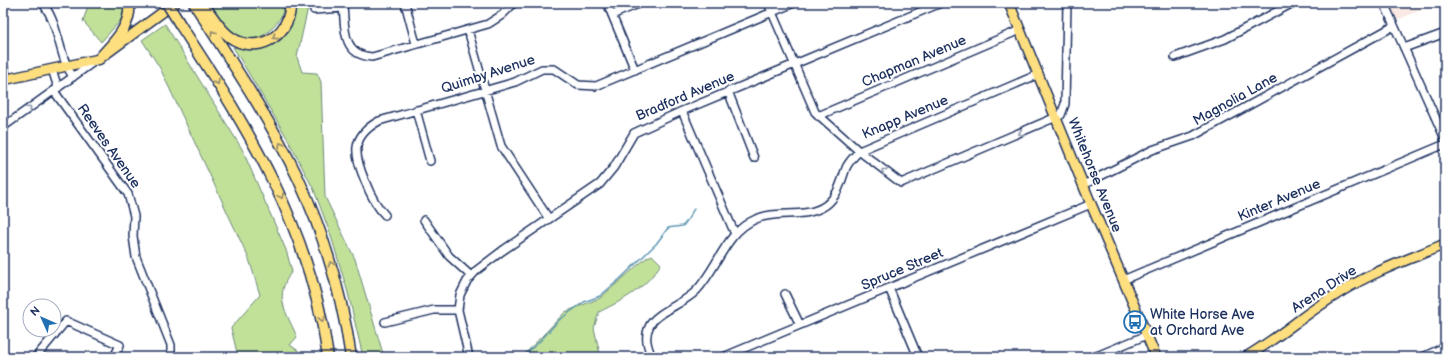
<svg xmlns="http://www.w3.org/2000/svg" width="1448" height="360" viewBox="0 0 1448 360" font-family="'Balsamiq Sans',sans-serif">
	<rect width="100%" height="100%" fill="#fff"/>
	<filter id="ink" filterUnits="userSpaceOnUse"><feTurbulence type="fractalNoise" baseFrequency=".025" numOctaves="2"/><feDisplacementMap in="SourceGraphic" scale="8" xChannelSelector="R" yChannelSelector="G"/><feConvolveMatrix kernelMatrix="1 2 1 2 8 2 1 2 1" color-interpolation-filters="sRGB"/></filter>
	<g filter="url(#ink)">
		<path fill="#f9e9e2" d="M1389,3H1437L1397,20Z"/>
		<path fill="#c1e199" stroke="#6e887c" d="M87,3H123L125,7L121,20L101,42L83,21L88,6Z
			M209,3H283L284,4C282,18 280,19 270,30C246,53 220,25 209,3Z
			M296,3H309L297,57L302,72L317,73L321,82L325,197L355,259L384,357H363L348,293L331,236L314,190L286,136L233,47C241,48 254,51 262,49C279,44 296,21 296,3Z
			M165,24L242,149L286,250L292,271C273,297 286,311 297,337L290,345L303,354L304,357H238L231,328L260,295L249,259L160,68L142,40Z
			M652,255L661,264C645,289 625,299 599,312L594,328L600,354L603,357H522L565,312L600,298L646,258Z"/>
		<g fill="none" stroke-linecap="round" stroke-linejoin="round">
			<path stroke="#5f96b2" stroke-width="1.5" d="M522,357L540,341L559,320L584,302L600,296L620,279L656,244L668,228C672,227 677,227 682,226C687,224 690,214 694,209"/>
			<g stroke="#1b2f5e" stroke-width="10">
				<path id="minor" d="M343,3C345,26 341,55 372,57L488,24L502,15L514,3
					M405,3L416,44
					M607,3L635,70
					M768,3L815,112L859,151L901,183L1061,115L1065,104L1067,3
					M1384,3L1445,139
					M44,5C60,27 58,55 73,77
					M314,10L343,8
					M612,15L641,3
					M468,30L501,146L549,219
					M1404,48L1445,33
					M1175,57L1225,39L1293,3
					M3,64L7,79
					M52,69L58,88
					M54,91L128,194L134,216L133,236L136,257L171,345V357
					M728,91L754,158
					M416,110L430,161
					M682,111L735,234
					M818,116L1020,30
					M3,127L95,61
					M1083,185L1152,150L1193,136L1394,26
					M385,215C375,205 370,194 365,181C354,155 350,137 379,121L515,82L542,69H554L578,85L596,86L794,3
					M424,220L449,256L471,276
					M1123,280L1445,144
					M889,288L918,357
					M785,294L800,325
					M385,322L434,310H458
					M36,357L66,321L120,345L114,357
					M469,357L458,310L460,295L467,281L477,270L502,251L600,184L614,167L634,133L682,111L941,3
					M652,357C647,346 644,336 650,325C657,312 683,304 696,291C718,268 725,232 756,219C778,209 805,220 826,205C839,195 841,181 846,168C849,161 855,156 859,151L1039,74
					M723,357L1091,204
					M1094,357L1147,335
					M1422,357L1445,347"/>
			</g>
			<g stroke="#1b2f5e" stroke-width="12">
				<path id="major" d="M1009,3L1091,204L1156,357
					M3,80L99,59L175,3
					M1246,357C1280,337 1308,311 1342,291C1374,271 1410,259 1445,244"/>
			</g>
			<g stroke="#1b2f5e" stroke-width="13">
				<path id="highway" d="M194,3C230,60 269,117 298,178C324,234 342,295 351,357
					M202,3C212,15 221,33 235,40C262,54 292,32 290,3
					M181,26C250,131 311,230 328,357
					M99,59C113,43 132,26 129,3"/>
			</g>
			<use href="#minor" stroke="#fff" stroke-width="7"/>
			<use href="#major" stroke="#fedf80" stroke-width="9"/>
			<use href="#highway" stroke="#fedf80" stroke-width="10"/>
			<g stroke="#1b2f5e" stroke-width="13" stroke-linecap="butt">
				<path id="highway-bridge" d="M167,3L181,26"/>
			</g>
			<use href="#highway-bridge" stroke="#fedf80" stroke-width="10"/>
		</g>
		<defs><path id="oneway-chevron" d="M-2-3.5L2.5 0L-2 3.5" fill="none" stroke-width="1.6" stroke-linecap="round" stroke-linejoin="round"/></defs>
		<g stroke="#8c876f">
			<use href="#oneway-chevron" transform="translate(213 33) rotate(-123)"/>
			<use href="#oneway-chevron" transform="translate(275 37) rotate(144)"/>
			<use href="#oneway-chevron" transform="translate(217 82) rotate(59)"/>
			<use href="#oneway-chevron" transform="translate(281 145) rotate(-119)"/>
			<use href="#oneway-chevron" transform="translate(281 196) rotate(66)"/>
			<use href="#oneway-chevron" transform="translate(331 264) rotate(-107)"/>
			<use href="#oneway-chevron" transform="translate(322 319) rotate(78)"/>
		</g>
		<g stroke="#8d97ae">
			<use href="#oneway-chevron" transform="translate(29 109) rotate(-35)"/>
			<use href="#oneway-chevron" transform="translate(1021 133) rotate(157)"/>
			<use href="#oneway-chevron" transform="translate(884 171) rotate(-141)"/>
		</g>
	</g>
	<defs>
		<g id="bus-ring" transform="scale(1.15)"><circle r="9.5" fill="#fff" stroke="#1f6fb2" stroke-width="1.5"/><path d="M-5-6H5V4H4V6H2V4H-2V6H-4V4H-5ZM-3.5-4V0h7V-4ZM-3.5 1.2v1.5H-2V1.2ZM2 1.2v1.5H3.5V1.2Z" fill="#1f6fb2"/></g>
	</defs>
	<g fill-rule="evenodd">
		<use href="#bus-ring" x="1135" y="322"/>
	</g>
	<g text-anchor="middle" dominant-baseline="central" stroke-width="4" stroke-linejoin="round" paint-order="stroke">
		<g font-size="14" fill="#1b2f5e" stroke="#fff">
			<text transform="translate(914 61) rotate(-23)">Chapman Avenue</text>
			<text transform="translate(488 74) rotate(-18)">Quimby Avenue</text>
			<text transform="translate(685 96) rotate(-23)">Bradford Avenue</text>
			<text transform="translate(1235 99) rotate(-29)">Magnolia Lane</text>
			<text transform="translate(905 117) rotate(-23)">Knapp Avenue</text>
			<text transform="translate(109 146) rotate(55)">Reeves Avenue</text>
			<text transform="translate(1095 175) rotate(68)">Whitehorse Avenue</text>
			<text transform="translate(1279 200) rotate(-23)">Kinter Avenue</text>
			<text transform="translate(902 269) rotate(-23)">Spruce Street</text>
			<text transform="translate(1324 289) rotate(-33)">Arena Drive</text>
		</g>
		<g font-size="14" fill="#1b2f5e" stroke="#fff" text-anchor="start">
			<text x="1150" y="314">White Horse Ave<tspan x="1150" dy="16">at Orchard Ave</tspan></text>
		</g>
	</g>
	<rect width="1448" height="360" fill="none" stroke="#fff" stroke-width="16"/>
	<rect x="8" y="8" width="1432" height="344" fill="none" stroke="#1b2f5e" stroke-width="1.5" filter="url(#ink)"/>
	<g transform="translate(42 318) rotate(315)"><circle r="19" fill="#ffffff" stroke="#a4acbf"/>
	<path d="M0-3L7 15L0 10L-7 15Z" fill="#1f6fb2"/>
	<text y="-6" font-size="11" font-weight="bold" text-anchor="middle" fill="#1b2f5e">N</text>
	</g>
</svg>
